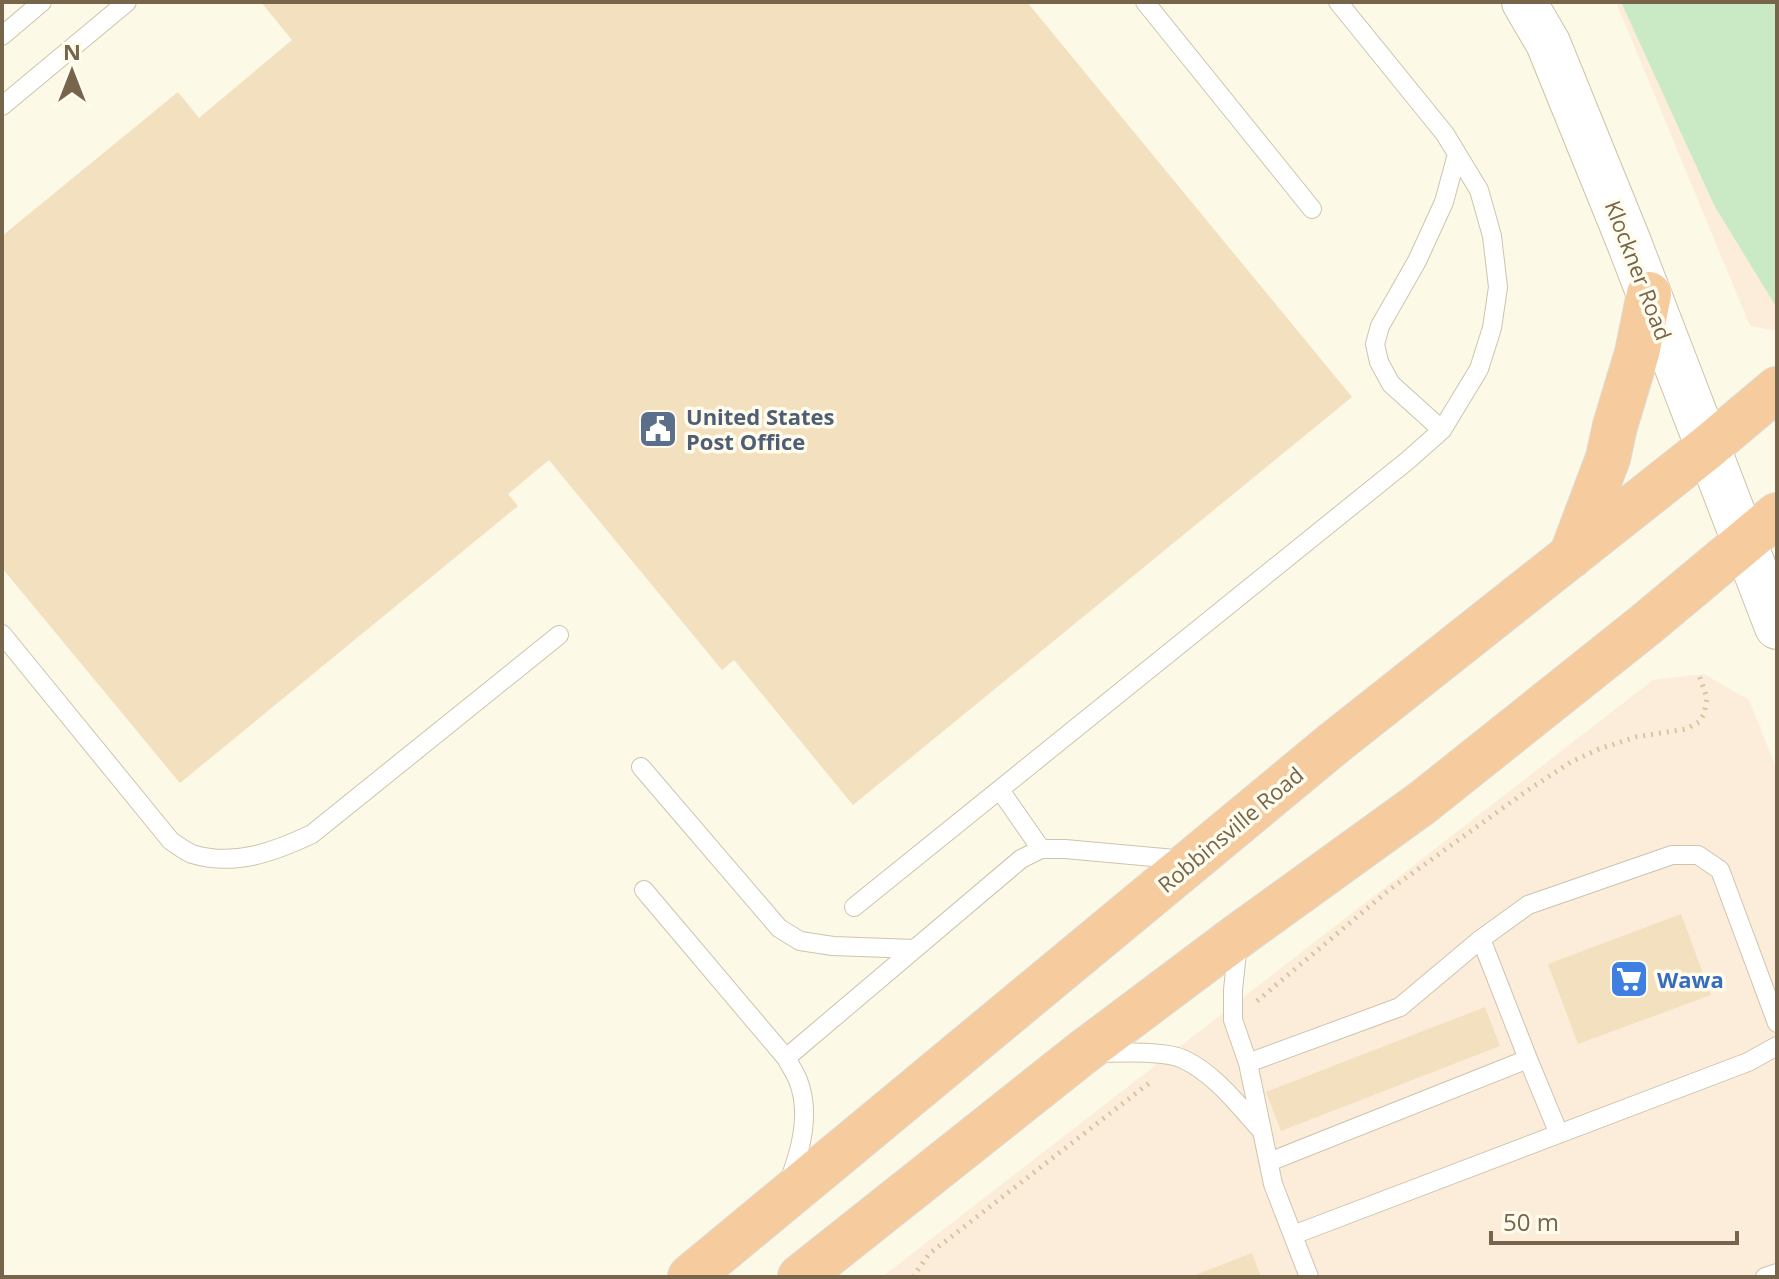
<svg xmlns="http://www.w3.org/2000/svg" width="1779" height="1279" viewBox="0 0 1779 1279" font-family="'Open Sans',sans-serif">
	<rect width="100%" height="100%" fill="#fcf9e7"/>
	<path fill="#fceddb" d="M1616,2H1777V331L1750,326Z
		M1704,674L1749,700L1777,770V1277H882L1653,680Z"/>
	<path fill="#caeac5" d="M1621,2H1777V308L1715,207Z"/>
	<path fill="#f2e0be" d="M261,2H1027L1352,397L853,805L734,660L722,670L549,460L508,494L518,506L180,783L2,568V236L178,92L199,118L292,40Z
		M1681,914L1711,995L1578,1044L1548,964Z
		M1485,1007L1500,1046L1281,1131L1266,1092Z
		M1252,1253L1261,1277H1190Z"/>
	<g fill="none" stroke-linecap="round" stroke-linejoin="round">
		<g stroke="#cec4ad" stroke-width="20">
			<path id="lane" d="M1145,2L1312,209
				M2,36L42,2
				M2,106L127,2
				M1442,430L1391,384L1379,362L1375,344L1380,326L1417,261L1444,202L1457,154
				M2,634L171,841C177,845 185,851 192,854C234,867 274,852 312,834L559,635
				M641,767L779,928L800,941L833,946L915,949
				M1000,790L1041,849
				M644,890L786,1058C790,1065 795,1073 798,1080C811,1113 801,1150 789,1181
				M854,907L1407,461L1442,430L1479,369L1492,328L1498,287L1492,236L1479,190L1445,134L1338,2
				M1481,939L1528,1059L1559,1134
				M1238,943L1233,990V1020L1248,1063L1273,1184L1309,1277
				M1096,1053C1118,1053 1164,1050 1183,1059C1215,1074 1238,1105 1261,1130
				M786,1058L1021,859L1041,849H1065L1186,860
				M1248,1063L1400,1007L1481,939L1528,905L1672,855H1698L1720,870L1777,1023
				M1269,1162L1528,1059
				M1293,1235L1748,1062L1777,1046
				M1765,1277L1777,1273"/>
		</g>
		<g stroke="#cfc3a8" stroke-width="46">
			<path id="secondary" d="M1524,2L1548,43L1628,240L1777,627"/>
		</g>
		<g stroke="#dedad4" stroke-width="46">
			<path id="highway" d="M1571,556L1608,458L1615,426L1637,353L1649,294
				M690,1277L1333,744L1708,447L1777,389
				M800,1277L1082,1053L1238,936L1422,803L1644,626L1777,515"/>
		</g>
		<path stroke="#d7c4a1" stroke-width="5" stroke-dasharray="2 6" stroke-linecap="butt" d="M1257,1001L1389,890L1528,790L1571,762L1599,749L1636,737L1686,729L1699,722L1704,714L1707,698L1698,672
			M913,1277L929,1254L1153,1080"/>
		<use href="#lane" stroke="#fff" stroke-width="18"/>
		<use href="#secondary" stroke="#fff" stroke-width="44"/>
		<use href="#highway" stroke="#f6cb9e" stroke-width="44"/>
	</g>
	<defs>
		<g id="civic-square" transform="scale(2)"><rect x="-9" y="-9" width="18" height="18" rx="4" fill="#5c6f8a" stroke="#fffced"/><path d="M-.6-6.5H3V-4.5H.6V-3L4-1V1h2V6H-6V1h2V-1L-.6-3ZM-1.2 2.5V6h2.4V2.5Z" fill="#fff"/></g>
		<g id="supermarket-square" transform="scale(2)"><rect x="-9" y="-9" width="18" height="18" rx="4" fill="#3f7fe0" stroke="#fffced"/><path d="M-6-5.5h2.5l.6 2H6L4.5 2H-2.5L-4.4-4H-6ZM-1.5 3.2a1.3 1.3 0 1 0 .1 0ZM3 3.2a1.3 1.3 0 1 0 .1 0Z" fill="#fff"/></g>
	</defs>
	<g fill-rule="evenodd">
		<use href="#civic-square" x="658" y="429"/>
		<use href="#supermarket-square" x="1629" y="979"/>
	</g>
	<g text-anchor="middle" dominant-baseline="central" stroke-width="7" stroke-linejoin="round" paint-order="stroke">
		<g font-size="22" fill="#76654b" stroke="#fffced">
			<text transform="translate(1639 270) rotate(69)">Klockner Road</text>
			<text transform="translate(1230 829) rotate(-40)">Robbinsville Road</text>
		</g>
		<g font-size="22" font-weight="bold" fill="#4e5e75" stroke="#fffced" text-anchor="start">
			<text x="686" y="416">United States<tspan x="686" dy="25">Post Office</tspan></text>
		</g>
		<g font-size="22" font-weight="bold" fill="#366cbe" stroke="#fffced" text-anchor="start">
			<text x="1657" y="979">Wawa</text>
		</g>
	</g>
	<rect width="1779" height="1279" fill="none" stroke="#76654b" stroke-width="8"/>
	<g transform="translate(72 72)" stroke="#fffced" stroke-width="6" paint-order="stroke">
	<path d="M0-6L14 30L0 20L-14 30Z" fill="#76654b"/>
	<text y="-12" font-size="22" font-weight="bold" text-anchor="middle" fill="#76654b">N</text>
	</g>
	<path d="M1491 1231v12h246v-12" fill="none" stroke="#76654b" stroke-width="4"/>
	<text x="1503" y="1231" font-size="24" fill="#76654b" stroke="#fffced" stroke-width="6" paint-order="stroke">50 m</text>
</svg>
